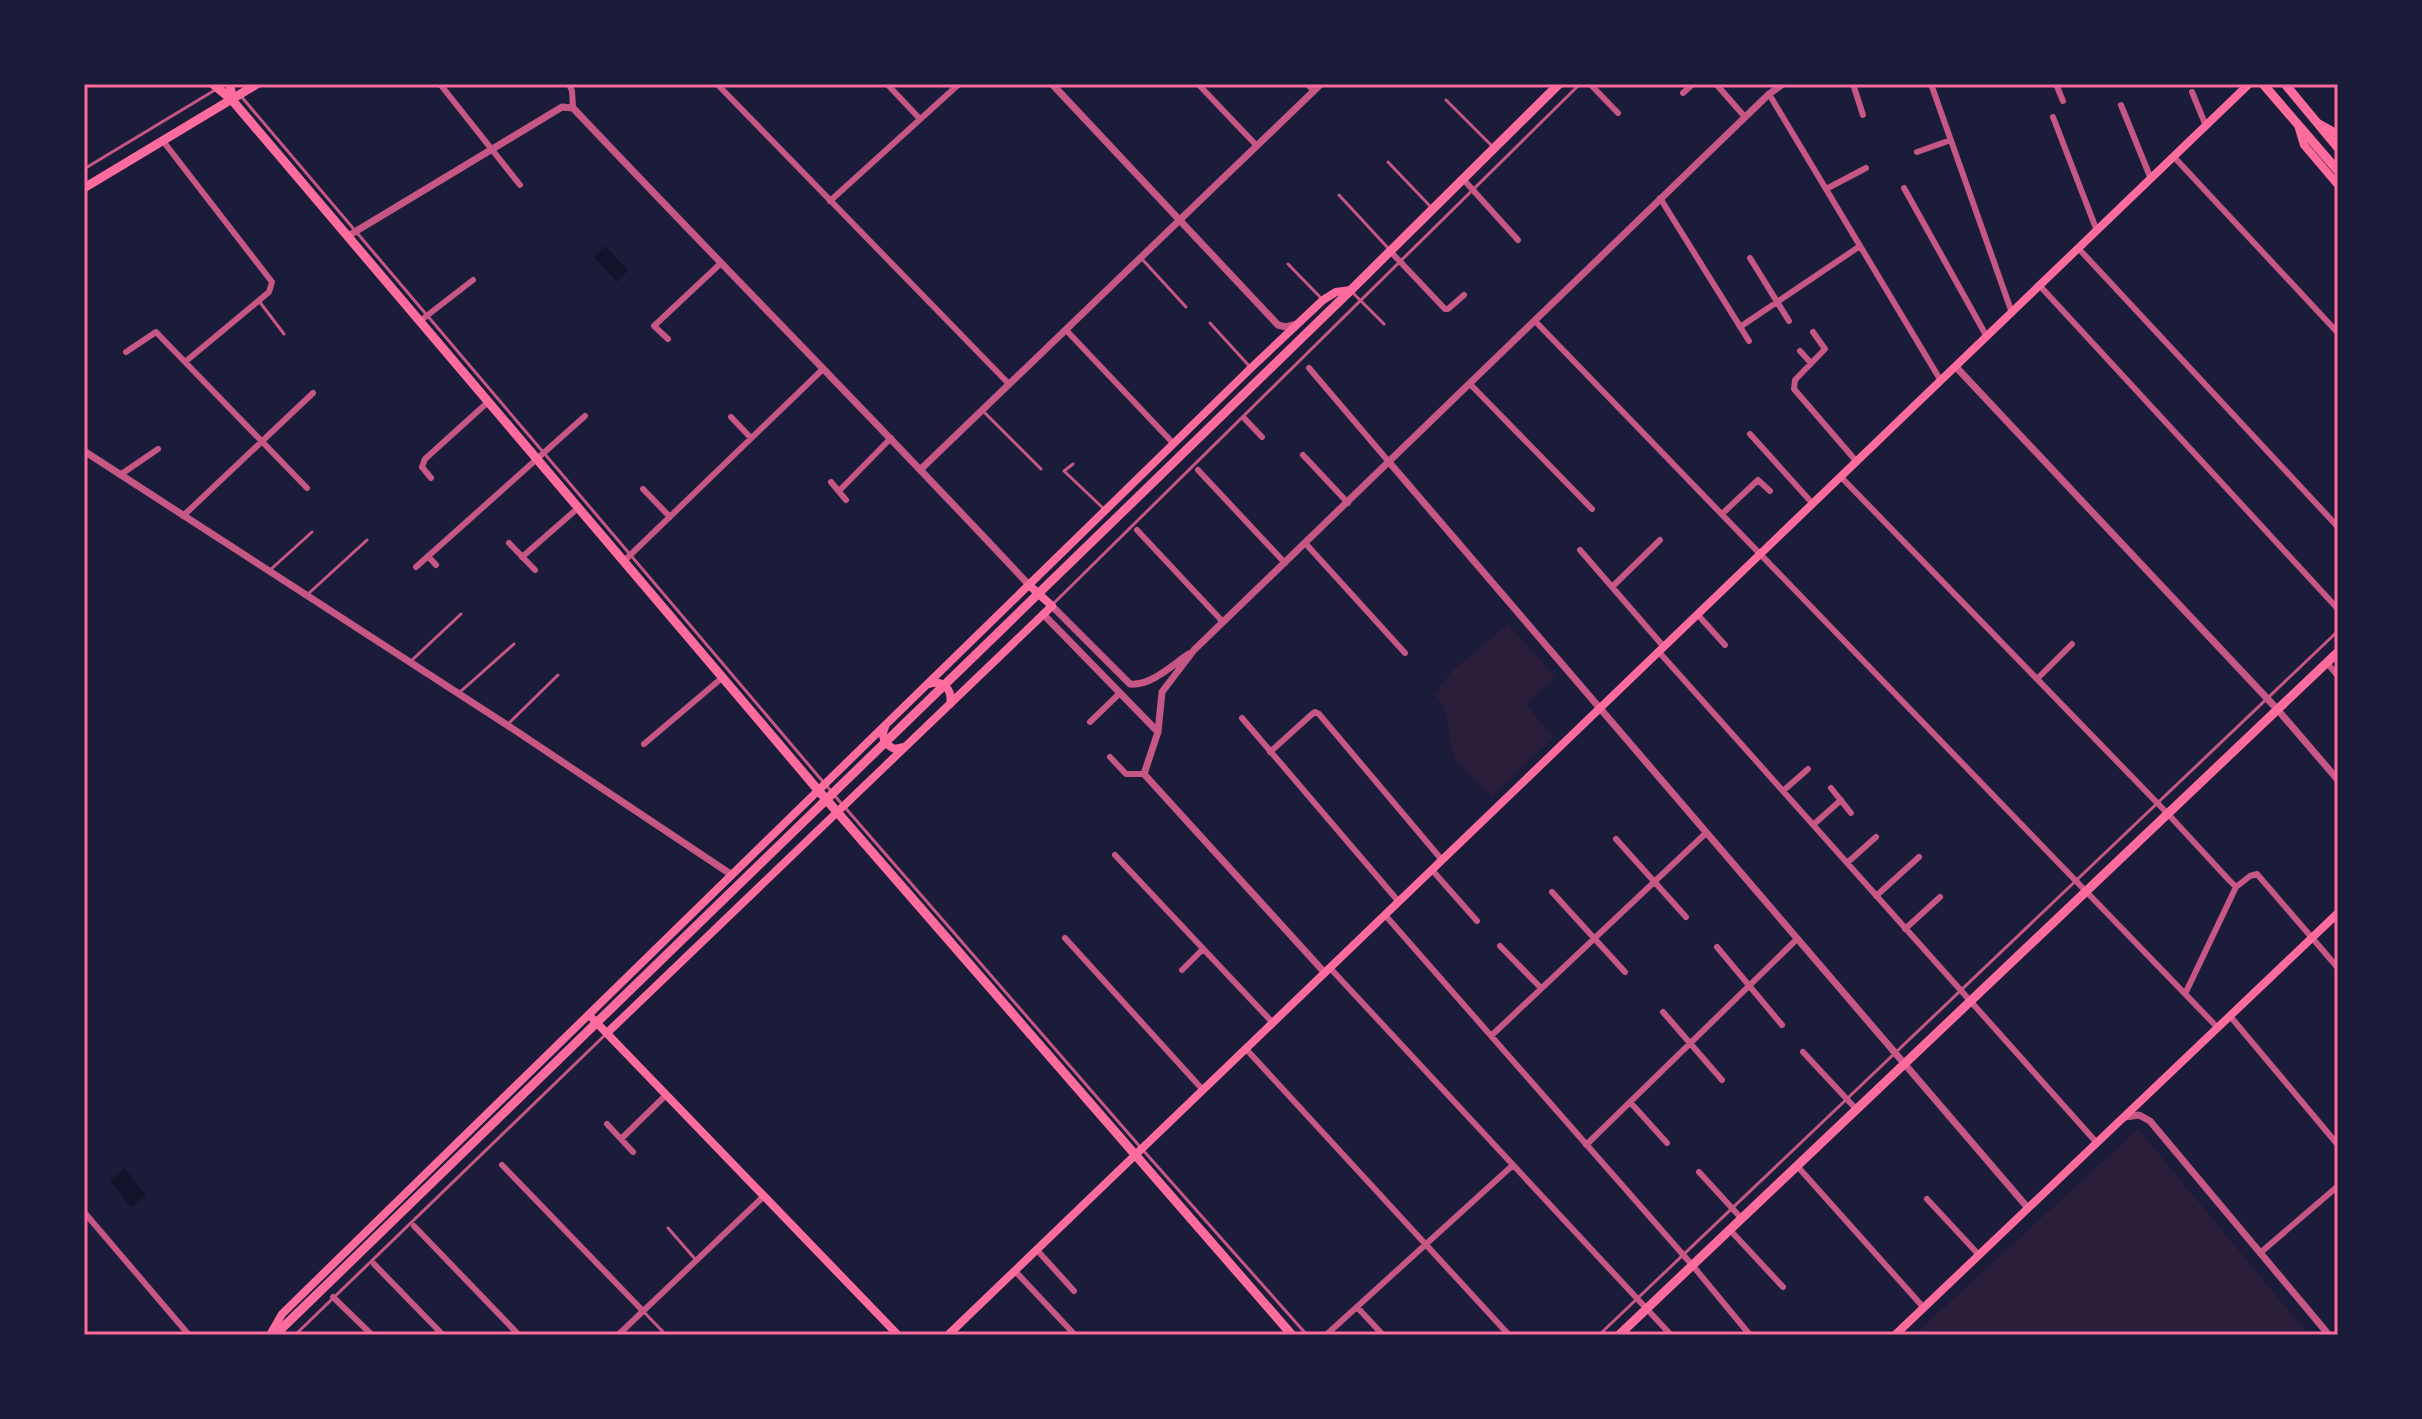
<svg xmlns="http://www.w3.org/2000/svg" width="2422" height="1419" viewBox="0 0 2422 1419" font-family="Manrope,sans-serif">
	<rect width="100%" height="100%" fill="#1b1b3a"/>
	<path fill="#2a1e3b" d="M1508,624L1555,677L1526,705L1553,737L1492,797L1453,757L1445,708L1435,694L1450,673Z
		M2138,1129L2309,1335H1914Z"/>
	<path fill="#12122b" d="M605,246L628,270L617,282L594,257Z
		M124,1168L146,1195L131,1207L110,1181Z"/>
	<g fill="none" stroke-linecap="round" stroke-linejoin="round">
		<path stroke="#c65784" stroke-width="3" d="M240,95L830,790
			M1446,100L1491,145
			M1388,162L1430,206
			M84,169L215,90
			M1339,195L1388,248
			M1141,258L1186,307
			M1288,264L1322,299
			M1353,293L1384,324
			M259,301L284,334
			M1210,323L1251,368
			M982,410L1041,469
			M1073,464L1064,471L1103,508
			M270,570L312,532
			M308,594L367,540
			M1054,603L1580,84
			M411,661L461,614
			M460,692L514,644
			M509,723L558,675
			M835,796L1142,1149L1307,1335
			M668,1228L696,1260
			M643,1311L666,1335
			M295,1335L605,1035
			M1599,1335L2338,631"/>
		<path stroke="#c65784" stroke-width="6" d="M440,84L520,185
			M569,84L572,91L573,108
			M717,84L1009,384
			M887,84L920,119
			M1198,84L1257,146
			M1307,84L1314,91
			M1590,84L1618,113
			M1716,84L1745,117
			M1853,84L1863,115
			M1931,84L2012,313
			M2056,84L2063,101
			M2192,92L2206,126
			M1683,93L1693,84
			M1769,94L1941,381
			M2121,105L2151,179
			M2053,117L2097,231
			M163,141L272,282L269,292L185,362L307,488
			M1917,152L1951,140
			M2174,157L2338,333
			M1463,179L1518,240
			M1904,188L1987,337
			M1826,189L1866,168
			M1660,198L1749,341
			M830,201L959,84
			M2079,249L2338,527
			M1390,251L1445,309H1448L1464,295
			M1750,258L1789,321
			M2040,286L2338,609
			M420,321L473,280
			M1535,321L2218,1028
			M1740,327L1860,246
			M1066,330L1173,443
			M1813,332L1825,349L1795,380L1794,389L1857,462
			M668,339L654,326L720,264
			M1800,351L1811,363
			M126,352L156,332L185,362
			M1309,368L1389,462
			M1470,384L1592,509
			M731,417L751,438
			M1244,418L1262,437
			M1750,434L1813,504
			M1303,455L1348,503
			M1198,470L1285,563
			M120,475L158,449
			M1841,477L2168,814L2228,879L2236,887L2250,876L2257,874L2338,968
			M431,478L422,467L425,459L488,402
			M831,482L846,500
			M643,489L670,517
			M839,491L891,438
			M1722,514L1758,480L1770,491
			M183,516L313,393
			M1137,530L1223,622
			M509,543L535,570
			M1306,544L1405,653
			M1580,550L1664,647
			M428,556L436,565
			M522,557L578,508
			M624,561L823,369
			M416,567L585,416
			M1612,587L1660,540
			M1698,615L1725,645
			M1659,652L2097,1143
			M2327,663L2338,676
			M2037,679L2072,644
			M1242,718L1399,902
			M1090,722L1120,693
			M644,744L723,677
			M1270,752L1311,715L1315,712L1319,714L1442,860
			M1110,757L1126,774H1144
			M1831,788L1851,813
			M1783,791L1808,769
			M1813,825L1841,800
			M1616,839L1686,917
			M1115,855L1273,1023
			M1847,863L1876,837
			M1432,870L1477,921
			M1552,892L1625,972
			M1876,896L1919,857
			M1385,915L1693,1266L1750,1335
			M1905,929L1940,897
			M1065,938L1203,1090
			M1500,946L1541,988
			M1717,947L1782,1025
			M1330,968L1671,1335
			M1182,970L1203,949
			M2185,994L2236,887
			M1663,1012L1722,1080
			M2230,1016L2338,1145
			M1491,1036L1706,833
			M1246,1049L1509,1335
			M1803,1052L1857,1110
			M1630,1102L1667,1143
			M607,1124L633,1152
			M621,1139L666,1095
			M1586,1145L1797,939
			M502,1165L643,1311
			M1798,1167L1924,1308
			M1699,1172L1742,1219
			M1927,1199L1979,1255
			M84,1212L189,1335
			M414,1226L519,1335
			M1730,1230L1783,1287
			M1037,1250L1074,1291
			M2260,1253L2338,1186
			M374,1264L443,1335
			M1015,1271L1075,1335
			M333,1297L372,1335
			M1357,1307L1383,1335
			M618,1335L764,1196
			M1326,1335L1513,1165"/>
		<path stroke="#c65784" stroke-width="7" d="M1052,84L1278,325L1286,327L1297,324
			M348,236L562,107L573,108C724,268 879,424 1029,585
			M1956,367L2277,709L2338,780
			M84,451L507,725L732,875
			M1389,462L2028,1208
			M921,469L1321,84
			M1052,606L1130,684C1151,686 1172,665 1189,654
			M1043,614L1158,732
			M1325,973L1144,774L1158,732L1162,692L1194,650L1769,94L1783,84
			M2125,1117L2139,1115L2150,1121L2329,1335"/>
		<path stroke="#ff6b9d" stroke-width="8" d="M2318,123L2338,134
			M2298,125L2304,145L2338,185
			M929,684C943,679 953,690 950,704
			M885,727C880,737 885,745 895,749L904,747
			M593,1019L898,1335
			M607,1033L1052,606L1029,585
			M270,1335L282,1314L1251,368L1323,300L1336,292L1351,290
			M948,1335L2249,84
			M1895,1335L2338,913"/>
		<path stroke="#ff6b9d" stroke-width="9" d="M213,84L232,100L818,790L1292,1335
			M230,84L232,100
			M2263,84L2338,171
			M2285,84L2338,148
			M84,188L257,84
			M275,1335L1351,290L1559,84
			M1619,1335L2338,652"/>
	</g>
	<rect width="2422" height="1419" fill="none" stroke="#1b1b3a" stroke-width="172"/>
	<rect x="86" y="86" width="2250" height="1247" fill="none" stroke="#ff6b9d" stroke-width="3"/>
</svg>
